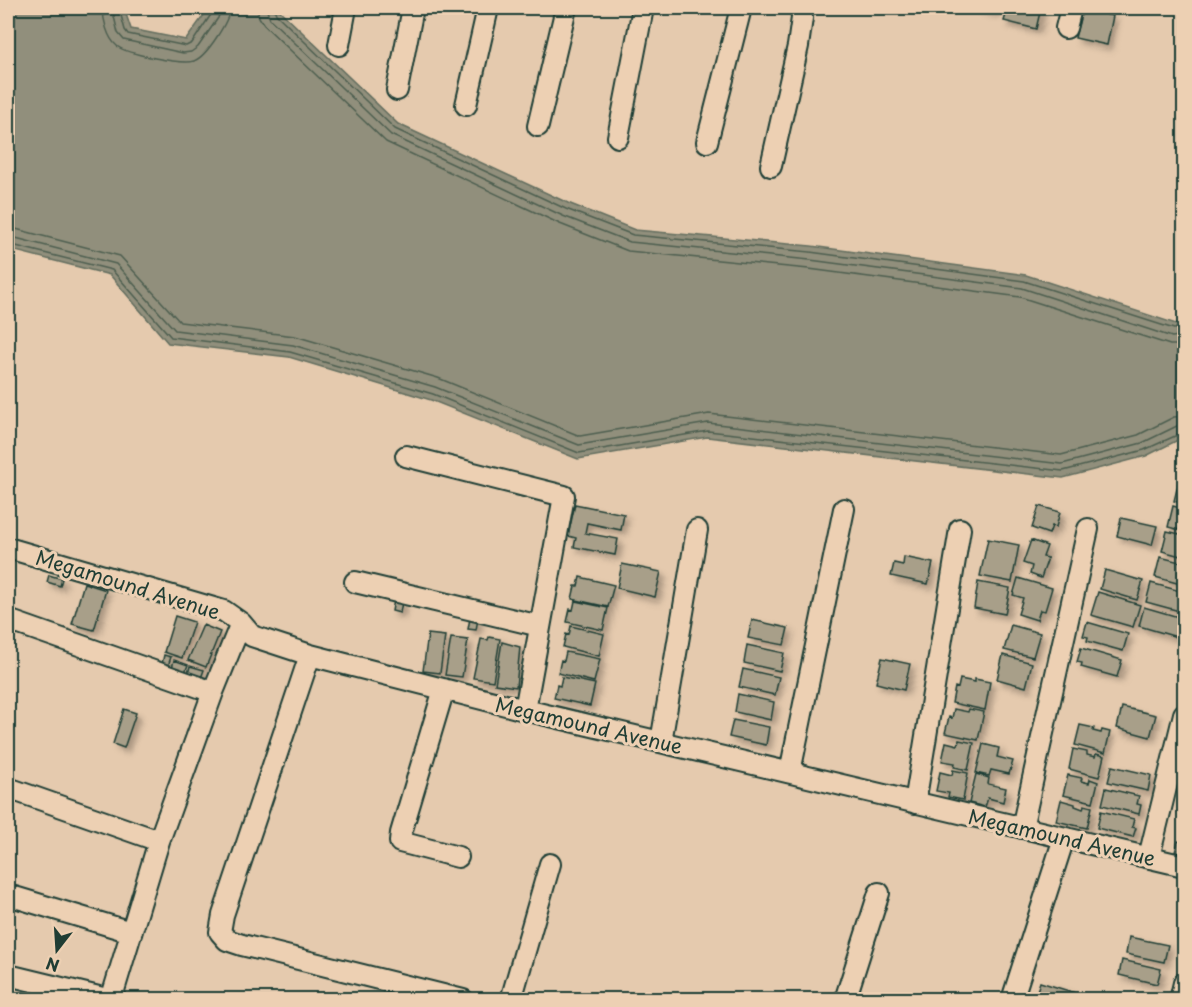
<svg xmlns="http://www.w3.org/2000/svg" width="1192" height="1007" viewBox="0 0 1192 1007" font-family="'Playpen Sans',sans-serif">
	<defs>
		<filter id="shadow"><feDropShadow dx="4.5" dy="4.5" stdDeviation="3" flood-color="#0004"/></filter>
	</defs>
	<rect width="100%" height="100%" fill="#e5caae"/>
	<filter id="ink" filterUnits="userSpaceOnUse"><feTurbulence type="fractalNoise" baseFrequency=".0167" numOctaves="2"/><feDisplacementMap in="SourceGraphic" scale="12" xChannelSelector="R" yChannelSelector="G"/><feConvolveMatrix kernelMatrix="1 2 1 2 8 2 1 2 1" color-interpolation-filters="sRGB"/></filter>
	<g filter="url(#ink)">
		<path fill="#918f7b" stroke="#636e5f" stroke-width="1.5" d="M8,8H124L131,29L186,40L209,8H277L398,124L568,203L635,230L811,246L1026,275L1176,324L1184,319V437L1146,456L1063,478L707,437L578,459L431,400L289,357L168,343L110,275L8,249Z"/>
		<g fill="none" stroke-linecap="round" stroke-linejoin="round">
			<path stroke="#4d5e50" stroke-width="1.5" d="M103,8C103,19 107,38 117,46C126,54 183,65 194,61C207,56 229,21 230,8
				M112,8L118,33L124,40L183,53L191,52L198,47L218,18L221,8
				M119,8L125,30L128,34L186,46L192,43L212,13L213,8
				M257,8L259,17L264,25L386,142L560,224L628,251L809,269L1020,297L1170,345H1184
				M266,8L270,19L391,135L563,216L630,242L810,260L1022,288L1172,337L1184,335
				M274,8L276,14L395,129L566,209L633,235L810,252L1024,281L1174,329L1184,326
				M8,227L120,256L180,322L295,336L438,378L580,436L709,414L1061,455L1138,435L1174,417L1184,416
				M8,236L116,264L175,330L293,345L435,387L579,445L708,423L1062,464L1142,443L1177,426L1184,425
				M8,244L112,270L171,337L290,352L433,394L579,453L708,431L1063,471L1144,450L1184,432"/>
		</g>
		<path fill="#a89f89" stroke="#1f3d34" stroke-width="1.5" filter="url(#shadow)" d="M978,8H996L995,12Z
			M1008,8H1041L1036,29L1004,21Z
			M1082,9L1113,16L1107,45L1075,38Z
			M1179,481L1184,482V504L1174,501Z
			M575,504L624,514L621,530L587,523L585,533L618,539L615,555L574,547L576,538L568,536Z
			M1039,506L1060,512L1056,527L1052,526L1049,534L1032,528Z
			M1173,506L1184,509V531L1168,527Z
			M1121,518L1157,526L1152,545L1117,536Z
			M1167,531L1184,535V557L1162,551Z
			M988,539L1019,545L1012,582L980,576Z
			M1031,540L1047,546L1043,557L1048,558L1041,578L1030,574L1032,566L1023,563Z
			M904,557L933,563L928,584L891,576L894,563L903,565Z
			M1160,557L1184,563V585L1155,577Z
			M622,564L661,572L655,597L617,588Z
			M1105,570L1143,581L1137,600L1100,589Z
			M49,575L62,579L60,586L47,582Z
			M580,577L614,585L608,607L572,599L575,586H578Z
			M1018,578L1052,588L1045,611L1040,610L1037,620L1018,614L1023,598L1013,595Z
			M978,582L1010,588L1005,614L974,608Z
			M84,583L106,590L94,630L72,624Z
			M1151,583L1184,592L1183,612L1146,602Z
			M1098,592L1140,605L1133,627L1091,615Z
			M394,600L402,602L400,613L392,611Z
			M575,601L608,608L603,630L567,622L570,609L573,610Z
			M1144,607L1182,618L1177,637L1139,626Z
			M175,616L194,622L182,658L164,652Z
			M470,618L478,619L476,630L468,629Z
			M752,620L788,628L784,645L748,638Z
			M1087,622L1128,634L1123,651L1087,641L1088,637L1083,636Z
			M203,625L220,632L206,667L188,660Z
			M1011,625L1040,633L1033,657L1004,650Z
			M571,626L604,634L599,656L563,647L566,634L569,635Z
			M428,634L445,636L440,673L423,671Z
			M489,637L500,639L493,681L473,678L481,639L488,640Z
			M451,638L468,640L462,677L445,675Z
			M502,642L520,647L516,687L495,684Z
			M747,645L784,653L780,671L744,663Z
			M1081,648L1122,660L1117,677L1081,667L1082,663L1077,662Z
			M566,652L600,659L594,682L558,673L561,660L564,661Z
			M164,655L171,657L168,666L162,664Z
			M1003,655L1032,663L1026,687L997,679Z
			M882,658L910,664L904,690L876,683Z
			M174,660L188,665L185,672L172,668Z
			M190,666L204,670L201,678L188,674Z
			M743,669L779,677L775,695L739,687Z
			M562,677L595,684L590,706L554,698L557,685L560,686Z
			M960,679L975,682V679L990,682L985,710L952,703L955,687L958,688Z
			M738,694L774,702L771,720L735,712Z
			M1122,707L1156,715L1150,737L1117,728Z
			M124,709L136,713L124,748L113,744Z
			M954,709L968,712L969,709L984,712L978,740L945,733L949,717L952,718Z
			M733,720L769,727L766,745L729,737Z
			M1080,725L1094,728L1093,731L1101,733L1102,730L1110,732L1105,753L1075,745Z
			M959,740L974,743L968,770L954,767L955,763L942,761L946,742L958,745Z
			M983,744L999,748L997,757L1013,761L1009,774L991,770L989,776L976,773Z
			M1073,749L1087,752V755L1095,757L1096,754L1104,756L1099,777L1069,769Z
			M1112,766L1151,775L1148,791L1108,782Z
			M953,770L968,773L963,800L948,797L949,793L936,791L940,772L952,775Z
			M976,774L989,778L988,784L1006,788L1003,802L988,798L985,807L969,803Z
			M1068,775L1082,778L1081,781L1089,783L1090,779L1098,782L1093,802L1063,795Z
			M1106,788L1139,796L1137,804L1141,805L1139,814L1102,805Z
			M1061,800L1075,804V806L1083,809L1084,805L1092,807L1087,828L1056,821Z
			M1101,811L1134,819L1132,827L1136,828L1133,837L1097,828Z
			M1184,836V854L1175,852L1178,841L1183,842Z
			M1129,937L1168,945L1164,962L1126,954Z
			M1122,960L1161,969L1157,984L1119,975Z
			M1040,982L1095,999V1000H1034Z
			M1108,993L1139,1000H1107Z"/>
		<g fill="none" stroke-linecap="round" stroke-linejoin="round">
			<g stroke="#1f3d34" stroke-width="24">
				<path id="minor" d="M1066,28L1071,8
					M339,45L346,8
					M397,90L413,8
					M466,105L488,8
					M538,126L566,8
					M618,137L643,8
					M707,142L741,8
					M771,166L798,46L802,18L801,8
					M406,456L564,496L525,710
					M8,548L224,611L241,623L252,636L310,655L525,710L1184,866
					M355,582L540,626
					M8,620L213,692
					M310,655L223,915L220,932L227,940L242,945L463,1000
					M444,689L401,833L400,842L458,857
					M661,742L697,530
					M790,772L844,509
					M8,788L159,841
					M915,803L960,529
					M1022,828L1088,529
					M1149,857L1184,714
					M8,895L131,932
					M8,975L111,1000L159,841L213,692L241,623
					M511,1000L550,864
					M845,1000L879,893
					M1012,1000L1064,838
					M1180,1000L1184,983"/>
			</g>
			<use href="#minor" stroke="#edd0b3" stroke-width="20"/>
		</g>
	</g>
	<g text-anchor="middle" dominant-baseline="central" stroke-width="6" stroke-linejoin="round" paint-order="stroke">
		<g font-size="20" fill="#1f3d34" stroke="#edd0b3">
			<text transform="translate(128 584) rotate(17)">Megamound Avenue</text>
			<text transform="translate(589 725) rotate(13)">Megamound Avenue</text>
			<text transform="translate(1062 837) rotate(13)">Megamound Avenue</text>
		</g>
	</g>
	<rect width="1192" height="1007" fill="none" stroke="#edd0b3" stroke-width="30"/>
	<rect x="15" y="15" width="1162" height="977" fill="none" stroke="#1f3d34" stroke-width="2" filter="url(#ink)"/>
	<g transform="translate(57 950) rotate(197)" stroke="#edd0b3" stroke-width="4.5" paint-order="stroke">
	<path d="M0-4.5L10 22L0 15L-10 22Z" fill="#1f3d34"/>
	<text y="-9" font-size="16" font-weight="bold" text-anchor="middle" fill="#1f3d34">N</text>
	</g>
</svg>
